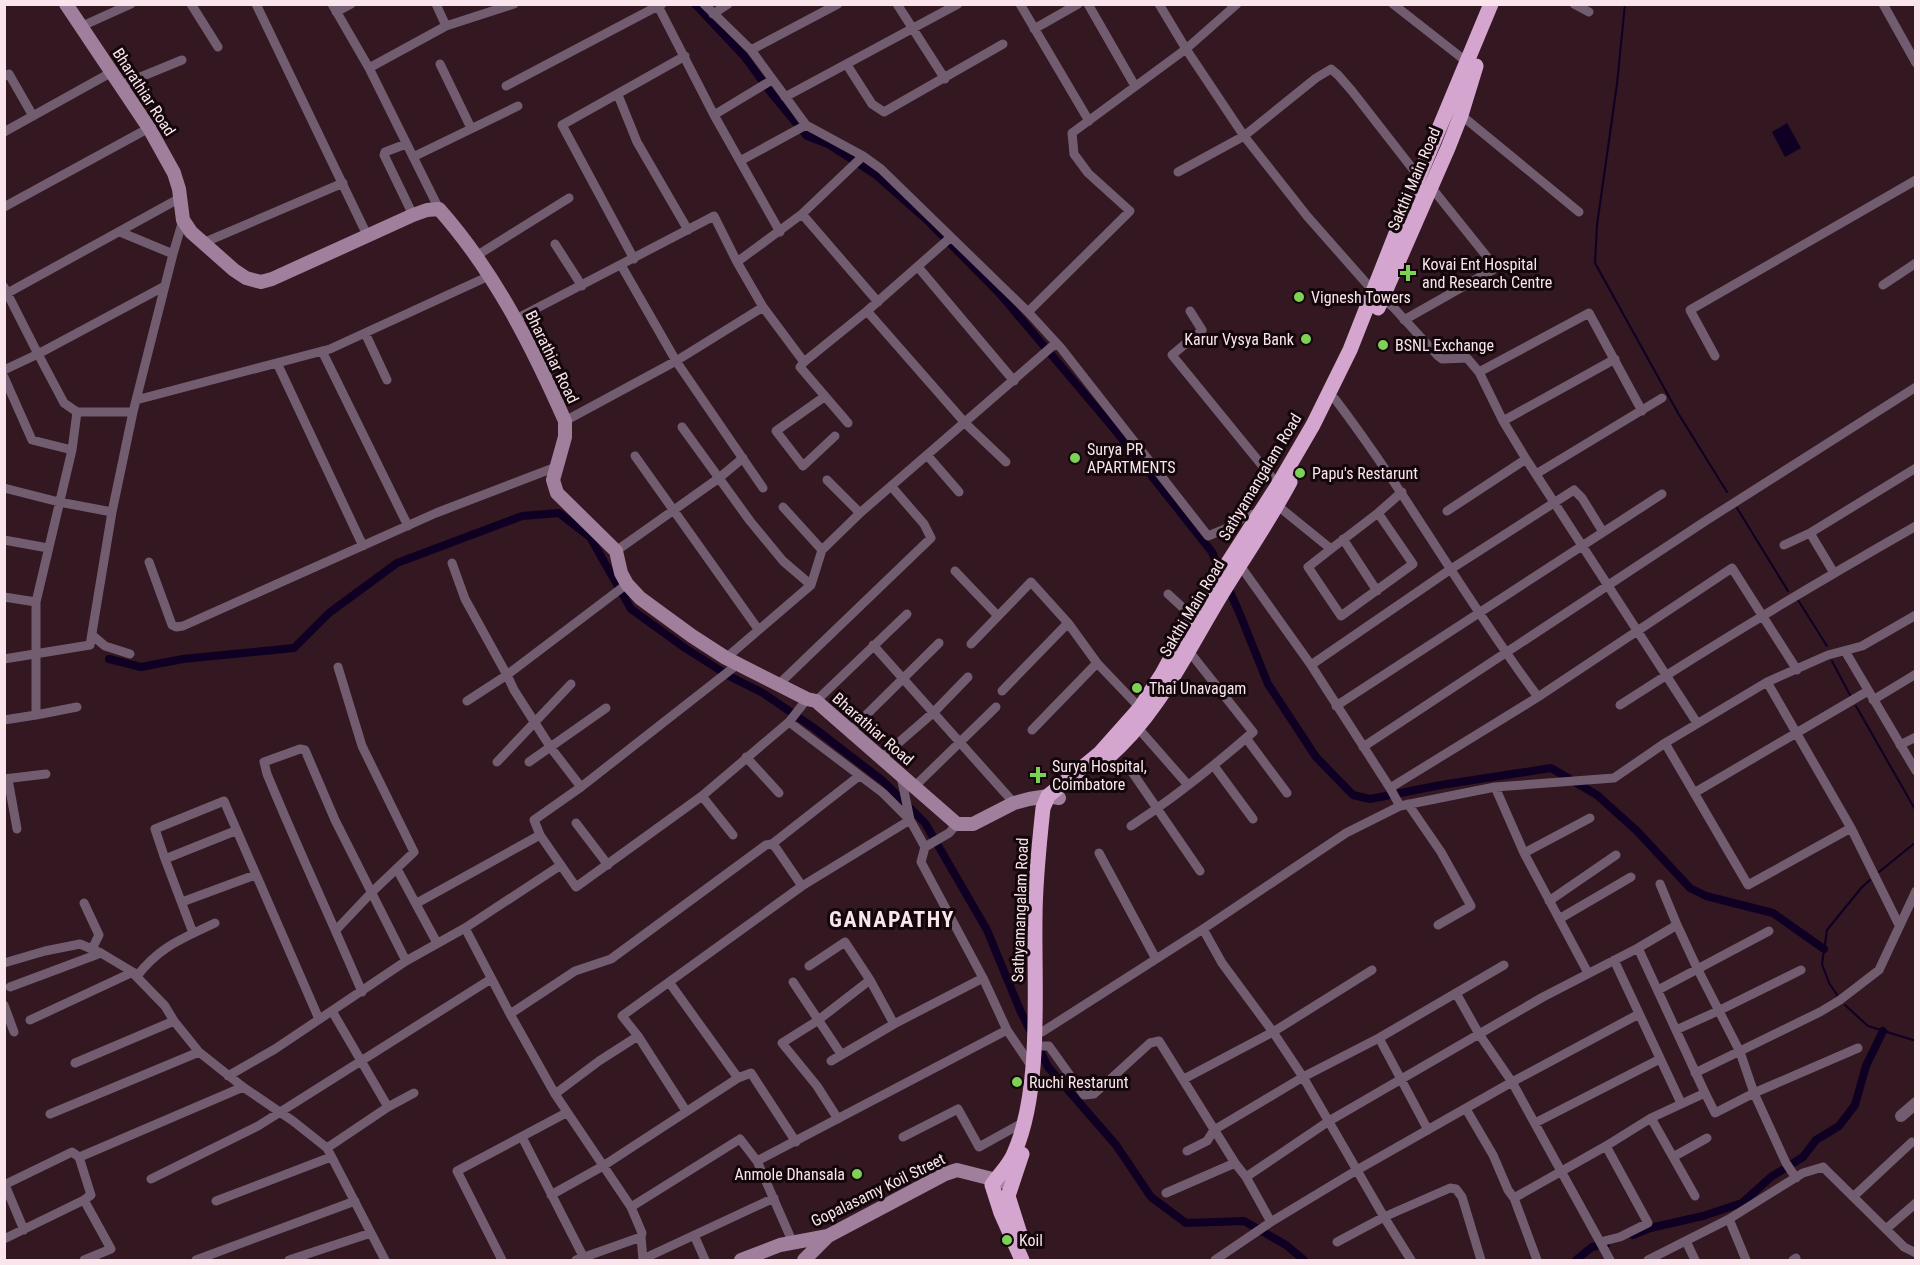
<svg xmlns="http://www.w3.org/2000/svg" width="1920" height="1265" viewBox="0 0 1920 1265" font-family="'Roboto Condensed',sans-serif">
	<rect width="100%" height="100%" fill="#331721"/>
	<path fill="#0f0023" d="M1787,123L1801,148L1785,157L1772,132Z"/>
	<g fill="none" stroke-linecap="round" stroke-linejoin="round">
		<path stroke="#0f0023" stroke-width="2" d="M1625,4L1617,84L1597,225L1595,263L1678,413L1727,492
			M1737,508L1788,591
			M1798,600L1827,646
			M1832,661L1850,695
			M1856,706L1916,811
			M1879,872L1916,842
			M1837,995L1829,983L1822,964L1827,930L1862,887L1870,880
			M1845,1005L1868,1026L1916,1041"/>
		<path stroke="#0f0023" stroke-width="8" d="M695,4L744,56L772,94L807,136L828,144L876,175L927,220L1000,294L1115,430L1212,552L1239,612L1268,684L1316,757L1353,795L1370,799L1441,785L1551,768L1597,795L1637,831L1690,888L1706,896L1773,913L1824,949
			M109,659L141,667L183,659L294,648L329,613L397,563L522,516L559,513L590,537L631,609L685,648L729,676L763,693L814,728L883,781L925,823L987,930L1020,1010L1048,1067L1116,1145L1151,1197L1186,1223L1244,1221L1286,1245L1304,1260
			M1633,1235L1650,1228L1703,1216L1742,1203L1771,1177L1803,1157L1816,1140L1839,1126L1855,1105L1866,1066L1883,1031
			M1576,1260L1592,1247L1606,1244"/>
		<path stroke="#725d70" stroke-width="9" d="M191,4L218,47
			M256,4L368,237
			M332,4L369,68L439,209
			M436,4L446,26
			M662,4L658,6L714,115L780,232
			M704,4L751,50L806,125L863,156L881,169L1028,312L1061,348L1208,536L1230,527L1245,516L1260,513
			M897,4L945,79
			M1020,4L1089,121
			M1088,4L1135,86
			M1237,4L1186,49L1244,136L1307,216L1374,292L1393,307L1438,356L1442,359L1467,358L1479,372L1503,421L1526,459L1697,723
			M1393,4L1467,62
			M1574,4L1589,12
			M1883,4L1916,63
			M336,12L351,4
			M713,14L728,4
			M80,27L131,4
			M1034,29L1078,4
			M751,50L838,4
			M440,64L471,128
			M847,65L872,104L884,112L1003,44
			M369,68L446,26L514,4
			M4,76L9,74L33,116
			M121,85L182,60
			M506,86L658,6
			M618,95L637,142L688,230
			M785,97L958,4
			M714,115L772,80
			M1461,115L1579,212
			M4,132L112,72
			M406,144L385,152L384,155L413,215
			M413,157L518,106
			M740,161L806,125
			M1178,172L1244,136L1316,78L1331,69L1338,75L1352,91L1419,177
			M4,207L149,128
			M802,214L878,302
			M120,232L173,254
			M203,243L343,183
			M555,244L582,286
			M476,256L569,198
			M634,259L562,125L685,56
			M737,262L802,214L863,156
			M621,265L676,361L763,488
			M918,267L1014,381
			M1883,285L1916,263
			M4,287L38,354L165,286
			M4,295L180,198
			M867,311L966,424L1006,462
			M1190,311L1202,330L1172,355L1278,485
			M1028,312L1130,211L1088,173L1074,154L1072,133L1186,49L1159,4
			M516,319L714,216L737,262L763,307
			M1404,320L1496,268L1431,187
			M365,333L387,380
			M322,351L408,526
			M1715,356L1690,310L1916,180
			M804,362L800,367L848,423
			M277,363L363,546
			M4,370L38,354L64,403L77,412
			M1479,372L1589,313L1642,411
			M4,377L32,440L72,450
			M824,397L776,431L803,466L835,436
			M1335,399C1408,495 1466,601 1538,697
			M136,400L330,349L489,276
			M565,421L676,361L763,307L804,362L867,311L951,237
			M1503,421L1615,359
			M682,427L750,521L783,561L811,585
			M927,455L959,492
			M635,456L758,629
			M1536,474L1662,398
			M827,480L860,513
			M4,488L59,502L112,512
			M1278,506L1331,549L1378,513L1402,492
			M783,507L822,550
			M1447,511L1526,459
			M1343,539L1377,591
			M4,540L48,548
			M1784,545L1810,533
			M1331,549L1308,567L1341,616L1413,564L1378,513
			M616,551L719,478L743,458
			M149,562L172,625L176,627L183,626L436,513L556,467
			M452,563L465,599L507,675L514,690L551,748L581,787
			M1239,564L1311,665L1390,788L1400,806
			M955,571L998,616
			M1834,573L1810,533L1916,468
			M1168,594L1193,617
			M4,597L36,602
			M92,635L105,646L130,654
			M971,644L1031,582L1068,623L1097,663L1140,708
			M873,645L1014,803
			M1845,651L1916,771
			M726,658L811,585L822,550L860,513L1056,343
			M4,659L90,645L112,512L133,412L173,254L183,220
			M1311,665L1451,569L1574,490L1582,498L1603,532
			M779,684L931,538L924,524L891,486
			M1002,691L1068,623
			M1873,700L1916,674
			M467,701L507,675L627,584
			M816,701L907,614
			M1620,705C1717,642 1816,583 1916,526
			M1336,706L1662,494
			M36,715L77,707
			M4,720L36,715V602L72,450L77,412H133
			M789,722L883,793L910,820L925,847
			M1138,728L1188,785
			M851,730L939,643
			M1032,730L1097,663
			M1246,738L1287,793
			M1665,743L1748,885L1851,828L1767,682
			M1900,745L1916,737
			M1363,747L1707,520L1916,387
			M746,757L779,793
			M881,758L934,712L968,677
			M497,762L571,684
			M529,762L606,708
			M1214,766L1253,819
			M1132,772L1200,871
			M4,779L46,774
			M8,779L17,829
			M914,787L996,707
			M1495,787L1524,853L1588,973
			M1390,788L1538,697L1732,568L1797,670
			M1694,793L1868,691
			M702,796L733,835
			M1408,804L1441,852L1471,906L1438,925
			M576,823L608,865
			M1131,826C1174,798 1214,766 1253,732L1188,650
			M1851,828L1899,925
			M235,831L165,859L155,829L224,801L319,1019
			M540,835L576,887L702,796L789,722L807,699
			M772,844L859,776
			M1099,853L1156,959
			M1524,853L1590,818
			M165,859L193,933
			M397,869L437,943
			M1660,884L1677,925
			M1549,901L1616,855
			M182,902L255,875
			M84,903L99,935L92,949
			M417,903L540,835L534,820L581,787L738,664
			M1559,919L1631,877
			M465,928L510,1014L555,1094L631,1207L642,1233L641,1237L643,1260
			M1203,929L1222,963L1273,1032L1303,1077L1384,1217L1411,1260
			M336,930L372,892L414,852L362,746L338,667
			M1638,948L1705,1093
			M1614,960L1681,1103
			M4,963L45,951L80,944L101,953L131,971L165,1006L174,1021L199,1052L243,1087L293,1121L327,1148L385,1260
			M809,966L845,942L870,980L894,1024
			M137,976C160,946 182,939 215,923
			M669,982L738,1078
			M793,982L841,1054
			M10,987L101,953
			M1658,990L1769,931
			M362,992C331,919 297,847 267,774L264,762L300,749L305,750L335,820L406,961
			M1456,993L1479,1034L1512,1082L1639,1014
			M4,1005L14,1032
			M510,1014L575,971L611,959L766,845L772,844L776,848L802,886L910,820L901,776
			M30,1020L133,972
			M1007,1030L1032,1067
			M1676,1030L1718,1011L1801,970
			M1042,1032L1203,929L1346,833L1400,806L1495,787L1614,778L1665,743L1767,682L1828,655L1862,646L1916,615
			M1379,1038L1428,1130
			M1041,1046H1049L1084,1095L1094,1094L1150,1043L1159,1041L1235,1163L1246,1177L1271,1222
			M831,1061L894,1024L983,978
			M75,1063L174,1021
			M1695,1073L1820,1012L1840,1000L1879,970L1916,891
			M228,1076L275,1049L406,961L465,928L561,865
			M1184,1079L1273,1032L1372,970
			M555,1094L599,1061L638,1036
			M388,1107L414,1093
			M1466,1109L1493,1155L1508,1190L1514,1198L1537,1260
			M686,1111L638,1036L622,1016L802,886
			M50,1114L199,1052
			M1651,1118L1695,1196
			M838,1119L817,1086L782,1043L817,1021L870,980
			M1535,1123L1660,1059
			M522,1137L584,1258
			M903,1137L958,1109L979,1147L1024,1122
			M327,1148L388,1107L332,1011
			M1187,1151L1207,1141L1214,1130L1303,1077L1379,1038L1504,965
			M1673,1157L1707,1138
			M1246,1177L1329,1121L1543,997L1638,948L1677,925L1697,968L1740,1052L1754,1093L1786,1163L1796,1178
			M151,1179L258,1126L491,979
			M4,1185L72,1152L79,1157L82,1156L243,1087
			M5,1185L24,1230
			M1166,1193L1235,1163
			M551,1195L603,1166L738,1078L751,1073L796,1142
			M1853,1197L1912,1142
			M1514,1198L1606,1146L1651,1118L1705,1093L1715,1113L1754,1093L1858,1048
			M84,1200L111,1249L84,1260
			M216,1201L331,1157
			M631,1207L740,1139L757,1161
			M1729,1219L1746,1260
			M1886,1229L1916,1203
			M694,1235L705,1260
			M4,1239L84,1200L91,1195L79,1157
			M1686,1241L1695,1260
			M1337,1242L1384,1217L1450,1188L1456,1189L1462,1197L1481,1260
			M1600,1242L1620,1237L1648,1223L1606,1146
			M793,1243L757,1161L1007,1030L983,978L921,862L925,847L949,833L957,824
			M643,1259L774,1198
			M196,1260L355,1201
			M289,1260L371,1233
			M502,1260L457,1171L566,1113
			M576,1260L641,1237
			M1215,1260L1271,1222L1357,1170L1512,1082L1610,1260
			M1648,1260L1729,1219L1803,1173L1823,1167L1904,1247L1916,1253
			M1793,1260L1796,1258"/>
		<path stroke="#725d70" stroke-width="12" d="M1901,1116L1916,1103"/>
		<path stroke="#a07f9d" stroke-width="14" d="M66,4L149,128L174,173L179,189L183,220L191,232L234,270L246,278L261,282L272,279L413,215L427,210L439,209C494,271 532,346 565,421V437L553,480L557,493L616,551L621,573L627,584L640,598L692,636L726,658L807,699L816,701L957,824H973L1014,803L1029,799L1048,796L1059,798
			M741,1260L780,1245L828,1236L945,1174L957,1170L1012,1184
			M804,1260L827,1237"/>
		<path stroke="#d4a5cf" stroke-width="15" d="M1378,308L1448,148L1461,115L1476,66
			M1105,760C1158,715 1185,654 1221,595C1244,557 1269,521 1290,482
			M1021,1237L1008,1196L1022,1154
			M1022,1260L1001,1213L992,1185C1000,1173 1010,1165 1015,1151C1042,1088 1034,987 1035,919C1035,882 1039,845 1043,808L1048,796L1100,753L1140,708L1162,674L1193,617L1278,485L1313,425L1350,350L1408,203L1491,4"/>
	</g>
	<g fill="#7dd154" stroke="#13070b" stroke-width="2">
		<path d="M1405 264h6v6h6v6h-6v6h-6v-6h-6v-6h6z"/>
		<circle cx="1299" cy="297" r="6"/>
		<circle cx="1306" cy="339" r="6"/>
		<circle cx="1383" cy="345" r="6"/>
		<circle cx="1075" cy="458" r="6"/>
		<circle cx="1300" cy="473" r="6"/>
		<circle cx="1137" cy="688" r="6"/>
		<path d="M1035 766h6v6h6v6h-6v6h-6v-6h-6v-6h6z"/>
		<circle cx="1017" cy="1082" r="6"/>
		<circle cx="857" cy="1174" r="6"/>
		<circle cx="1007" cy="1240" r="6"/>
	</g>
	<g text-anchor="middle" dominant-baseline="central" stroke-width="6" stroke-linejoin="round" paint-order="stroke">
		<g font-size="16" fill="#f9e5eb" stroke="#13070b">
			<text transform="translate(144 92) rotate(57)">Bharathiar Road</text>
			<text transform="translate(1414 179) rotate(-67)">Sakthi Main Road</text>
			<text transform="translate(552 357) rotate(64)">Bharathiar Road</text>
			<text transform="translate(1260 477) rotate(-59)">Sathyamangalam Road</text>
			<text transform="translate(1192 608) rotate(-59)">Sakthi Main Road</text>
			<text transform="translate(873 729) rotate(41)">Bharathiar Road</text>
			<text transform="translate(1020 910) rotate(-88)">Sathyamangalam Road</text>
			<text transform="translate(878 1190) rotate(-26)">Gopalasamy Koil Street</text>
		</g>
		<g font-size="16" fill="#f9e5eb" stroke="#13070b" text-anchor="start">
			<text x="1422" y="264">Kovai Ent Hospital<tspan x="1422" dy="18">and Research Centre</tspan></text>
			<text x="1311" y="297">Vignesh Towers</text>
			<text x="1294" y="339" text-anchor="end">Karur Vysya Bank</text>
			<text x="1395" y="345">BSNL Exchange</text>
			<text x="1087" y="449">Surya PR<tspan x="1087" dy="18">APARTMENTS</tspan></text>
			<text x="1312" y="473">Papu's Restarunt</text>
			<text x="1149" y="688">Thai Unavagam</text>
			<text x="1052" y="766">Surya Hospital,<tspan x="1052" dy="18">Coimbatore</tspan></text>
			<text x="1029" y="1082">Ruchi Restarunt</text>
			<text x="845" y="1174" text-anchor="end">Anmole Dhansala</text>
			<text x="1019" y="1240">Koil</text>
		</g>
		<g font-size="22" font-weight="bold" letter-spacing="1.5" fill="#f9e5eb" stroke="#13070b">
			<text x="892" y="919">GANAPATHY</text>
		</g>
	</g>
	<rect width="1920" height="1265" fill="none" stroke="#f9e5eb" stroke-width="12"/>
</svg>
